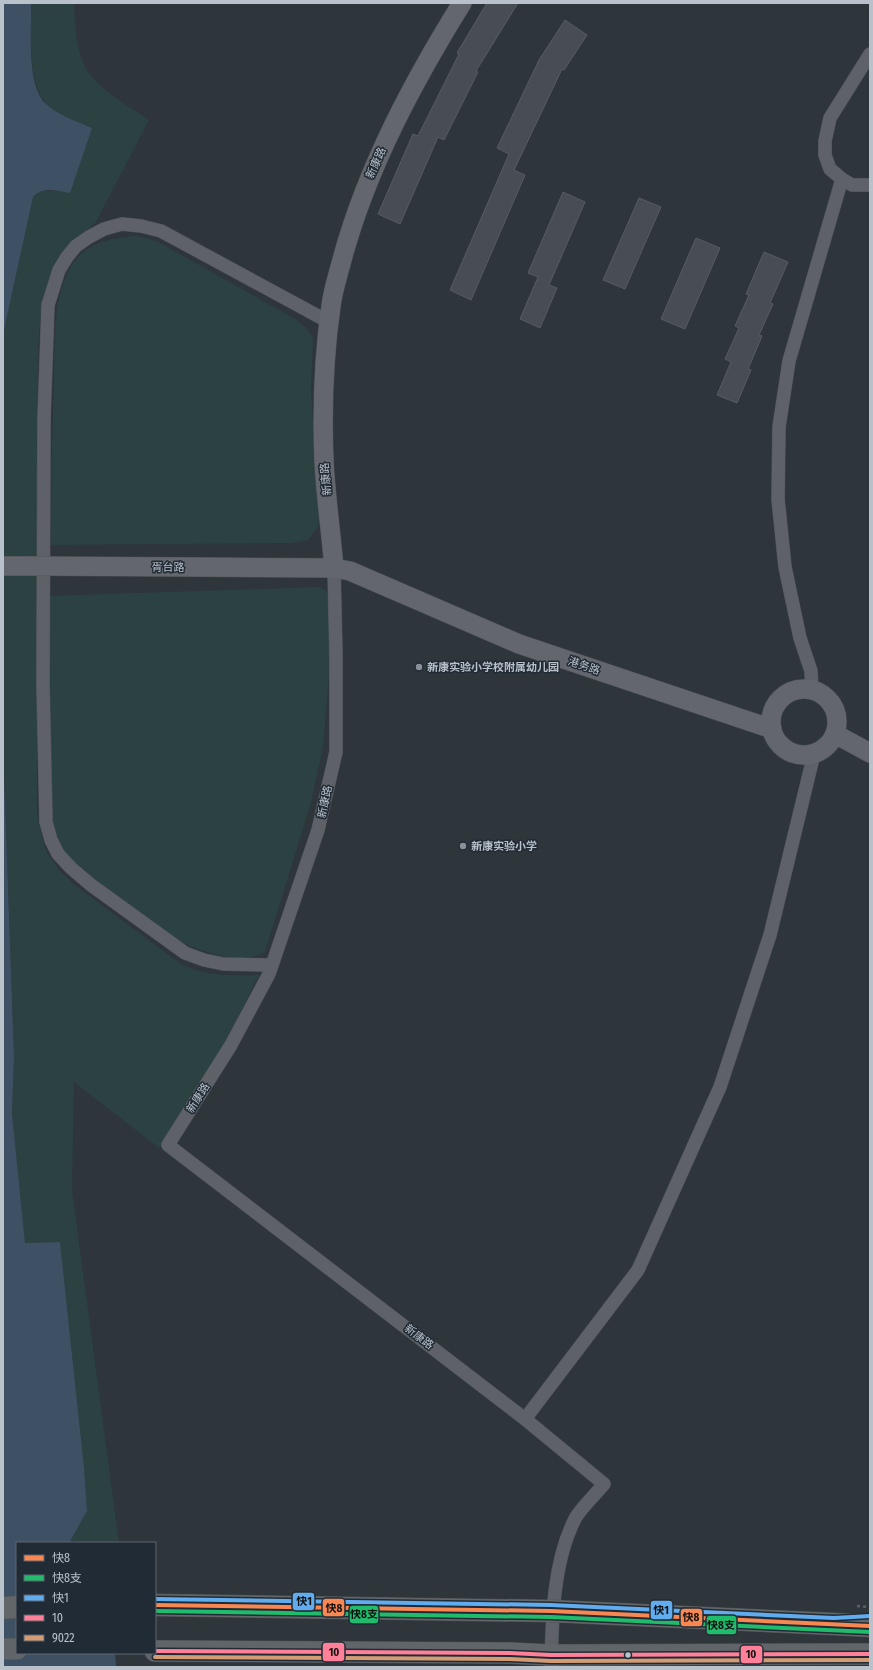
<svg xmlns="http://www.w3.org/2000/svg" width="873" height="1670" viewBox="0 0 873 1670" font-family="'Fira Sans Condensed','Noto Sans SC',sans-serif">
	<rect width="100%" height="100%" fill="#2e353b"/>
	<path fill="#2c4141" d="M31,3H74C75,27 76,58 92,77C107,95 131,107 149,120L96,222L68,247L56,261L42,300L38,348L37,813L44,845L48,854L60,871L76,886L181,964C206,976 232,976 259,975L227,1039L159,1148L74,1082L72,1190L119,1543H69L87,1510L84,1467L60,1242L25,1243L12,1113L14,1057L3,747V335L33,197C40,190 45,190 54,191L92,128C79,122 62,117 51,108C25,86 32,34 31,3Z
		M136,236L150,239L160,243L297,320L308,330L313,338L311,390L319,517L318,527L308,540L292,543L51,545C51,490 52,435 54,381C55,344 52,301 70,268C84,243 110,238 136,236Z
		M320,587C332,594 332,603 334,616L323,747L310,806L265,952C240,966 201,952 177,940L75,865C61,850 55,837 52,817L48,596Z"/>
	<path fill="#3e5164" d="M3,3H31C32,30 26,80 44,102C56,115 77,121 92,128L70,193C56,191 44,186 33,197L3,335Z
		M3,747L14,1057L12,1113L25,1243L60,1242L84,1467L87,1511L69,1543H17V1653H115L116,1667H3Z"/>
	<path fill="#474d52" stroke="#565c62" d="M487,3H518L476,71L478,72L444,140L438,137L400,224L378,214L413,134L418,136L459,54L457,53Z
		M565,20L587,35L564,70L562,69L514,170L525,175L471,300L450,290L509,154L497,148L539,60Z
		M563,192L585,202L549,285L557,288L540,328L520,319L538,277L528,273Z
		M639,198L661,207L625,289L603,280Z
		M696,238L720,248L685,329L661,319Z
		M764,252L788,262L770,303L773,304L759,335L762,336L748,369L751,370L737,403L717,395L731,362L725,359L739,328L735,326L749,295L746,294Z"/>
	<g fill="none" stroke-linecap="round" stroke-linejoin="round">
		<g stroke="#4c5155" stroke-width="14">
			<path id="street" d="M870,54L830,118L825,141V155L830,169L842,179L852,185H870
				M334,568L336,656V752L318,830L269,974L231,1045L168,1145L525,1419
				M812,689L811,671L800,638L785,567L778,499L779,427L789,361L842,179
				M272,965L223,964L204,960L185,953L91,885L71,868L58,854L51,840L46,822L43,684L44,419L48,305L59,270L67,257L76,246L89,237L104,229L122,224L141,226L161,231L329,322
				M551,1667C552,1619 553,1560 576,1517C583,1506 595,1495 604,1484L525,1419L638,1270L720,1087L770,935L814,754"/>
		</g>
		<g stroke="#4c5155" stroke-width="20">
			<path id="secondary" d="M3,566H26
				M193,567L334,568L350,571L519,644L772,729
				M334,568C331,533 326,498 324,462C322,413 324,355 331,306C333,289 339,272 343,256C368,166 413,82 462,3
				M771 722a33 33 0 1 1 66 0a33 33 0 1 1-66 0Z
				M835,734L870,753"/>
		</g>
		<g stroke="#4c5157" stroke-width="22">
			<path id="primary" d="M3,1649H17
				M155,1651L510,1653L551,1655L870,1654"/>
		</g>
		<g stroke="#4b5156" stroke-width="23">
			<path id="highway" d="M155,1605L551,1611
				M3,1608L17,1607
				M834,1624L870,1626"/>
		</g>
		<path stroke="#5c6266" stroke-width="2.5" stroke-dasharray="3 3" stroke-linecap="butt" d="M857,1606L870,1607"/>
		<use href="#street" stroke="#5e6268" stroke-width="13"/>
		<use href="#secondary" stroke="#63676d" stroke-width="19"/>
		<use href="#primary" stroke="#60656a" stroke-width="21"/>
		<use href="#highway" stroke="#636668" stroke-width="22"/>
		<g stroke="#4c5155" stroke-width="20" stroke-linecap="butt">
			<path id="secondary-bridge" d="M26,566L193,567"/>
		</g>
		<g stroke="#4b5156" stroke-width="23" stroke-linecap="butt">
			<path id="highway-bridge" d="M551,1611L834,1624"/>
		</g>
		<use href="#secondary-bridge" stroke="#63676d" stroke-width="19"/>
		<use href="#highway-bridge" stroke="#636668" stroke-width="22"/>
		<g stroke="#212b35" stroke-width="7">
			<path id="bus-1" d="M155,1605L551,1611L870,1626"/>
		</g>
		<g stroke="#212b35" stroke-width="7">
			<path id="bus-2" d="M155,1611L551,1617L870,1632"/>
		</g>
		<g stroke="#212b35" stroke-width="7">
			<path id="bus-3" d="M155,1599L551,1605L834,1618L870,1616"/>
		</g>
		<g stroke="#212b35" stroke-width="7">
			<path id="bus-4" d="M155,1651L510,1653L551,1655L870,1654"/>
		</g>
		<g stroke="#212b35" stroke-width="7">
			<path id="bus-5" d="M155,1657L510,1659L551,1661L870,1660"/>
		</g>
		<use href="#bus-1" stroke="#f88751" stroke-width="4"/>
		<use href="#bus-2" stroke="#20bc6c" stroke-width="4"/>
		<use href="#bus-3" stroke="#60acee" stroke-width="4"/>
		<use href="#bus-4" stroke="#ff8098" stroke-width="4"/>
		<use href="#bus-5" stroke="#d39c74" stroke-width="4"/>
	</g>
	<g fill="#889098" stroke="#212b35" stroke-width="1.5">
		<circle cx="419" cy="667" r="4"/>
		<circle cx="463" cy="846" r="4"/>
	</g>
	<circle fill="#b9c1ca" stroke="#212b35" stroke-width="1.5" cx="628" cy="1655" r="3.5"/>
	<g text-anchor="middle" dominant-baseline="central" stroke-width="3" stroke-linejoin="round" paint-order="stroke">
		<g font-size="11" fill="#b9c1ca" stroke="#212b35">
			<text transform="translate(376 163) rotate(-66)">新康路</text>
			<text transform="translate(326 479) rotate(-95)">新康路</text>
			<text x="168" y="567">胥台路</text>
			<text transform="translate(584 666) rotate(19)">港务路</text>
			<text transform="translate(325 802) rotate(-78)">新康路</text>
			<text transform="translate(198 1098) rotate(-58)">新康路</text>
			<text transform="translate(419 1337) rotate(37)">新康路</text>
		</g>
		<g font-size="11" font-weight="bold" fill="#b9c1ca" stroke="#212b35" text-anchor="start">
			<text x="427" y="667">新康实验小学校附属幼儿园</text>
			<text x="471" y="846">新康实验小学</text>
		</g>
	</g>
	<g stroke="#212b35" stroke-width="1.5">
		<rect x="292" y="1592" width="23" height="19" rx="4" fill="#60acee"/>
		<rect x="322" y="1598" width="23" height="19" rx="4" fill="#f88751"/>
		<rect x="650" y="1600" width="23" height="20" rx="4" fill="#60acee"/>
		<rect x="349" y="1605" width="30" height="19" rx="4" fill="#20bc6c"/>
		<rect x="680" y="1608" width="23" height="19" rx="4" fill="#f88751"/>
		<rect x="706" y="1615" width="31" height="20" rx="4" fill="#20bc6c"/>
		<rect x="322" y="1642" width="23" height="20" rx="4" fill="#ff8098"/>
		<rect x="740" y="1645" width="23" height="19" rx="4" fill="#ff8098"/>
	</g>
	<g font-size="11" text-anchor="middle" font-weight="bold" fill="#111">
		<text x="304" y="1605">快1</text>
		<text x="334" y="1612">快8</text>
		<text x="661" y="1614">快1</text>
		<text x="364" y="1618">快8支</text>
		<text x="691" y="1621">快8</text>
		<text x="721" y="1629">快8支</text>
		<text x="334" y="1656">10</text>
		<text x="751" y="1658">10</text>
	</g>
	<rect width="873" height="1670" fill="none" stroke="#b9c1ca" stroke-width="8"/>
	<rect x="16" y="1542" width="140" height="112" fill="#212b35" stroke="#5e6771"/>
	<rect x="24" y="1555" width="20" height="6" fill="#f88751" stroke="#5e6771"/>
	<text x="52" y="1562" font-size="12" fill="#b9c1ca">快8</text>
	<rect x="24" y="1575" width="20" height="6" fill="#20bc6c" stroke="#5e6771"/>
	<text x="52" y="1582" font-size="12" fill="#b9c1ca">快8支</text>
	<rect x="24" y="1595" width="20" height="6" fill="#60acee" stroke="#5e6771"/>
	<text x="52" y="1602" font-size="12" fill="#b9c1ca">快1</text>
	<rect x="24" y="1615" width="20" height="6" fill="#ff8098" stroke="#5e6771"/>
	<text x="52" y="1622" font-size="12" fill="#b9c1ca">10</text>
	<rect x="24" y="1635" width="20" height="6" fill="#d39c74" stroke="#5e6771"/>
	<text x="52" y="1642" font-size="12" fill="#b9c1ca">9022</text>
</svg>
